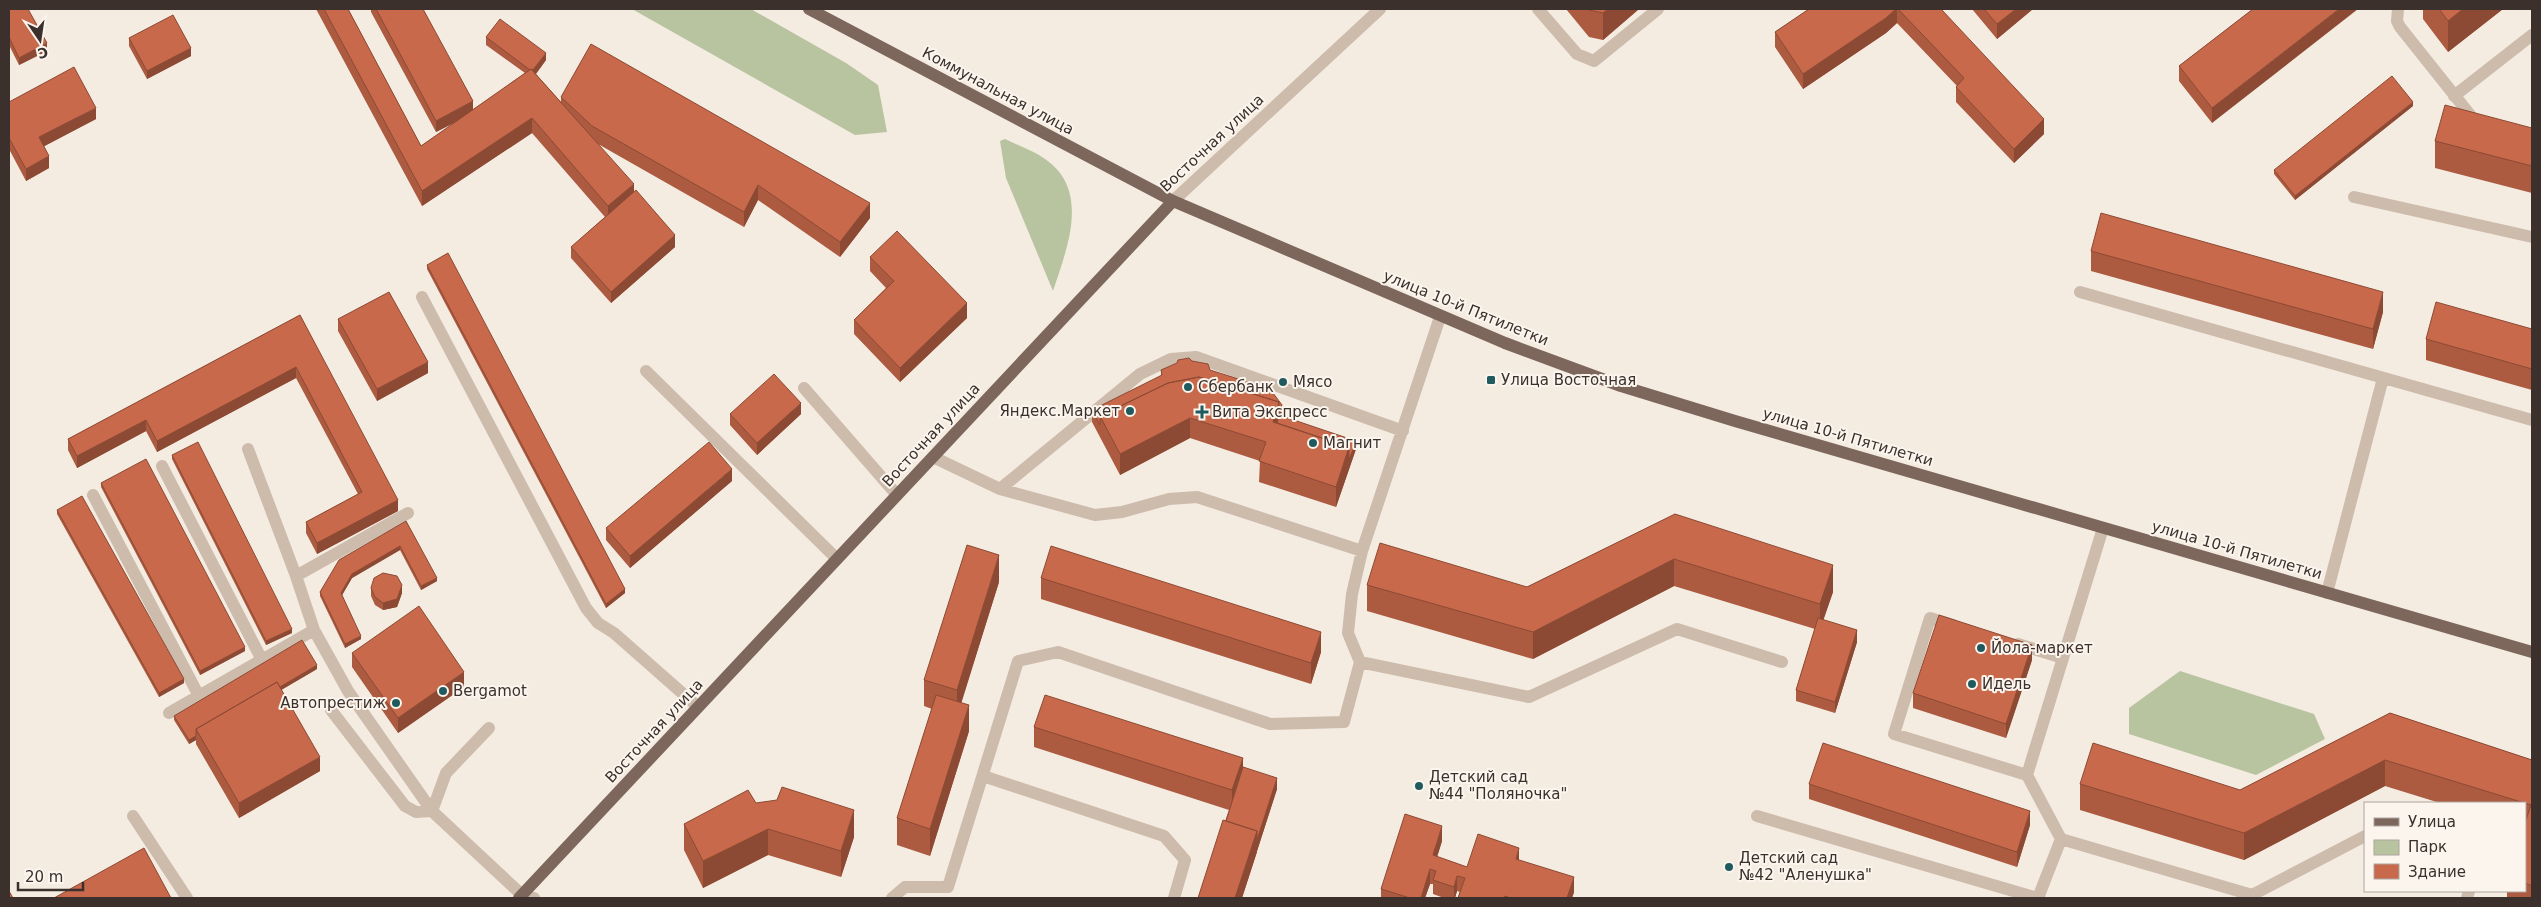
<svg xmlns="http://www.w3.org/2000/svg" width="2541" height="907" viewBox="0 0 2541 907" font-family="'DejaVu Sans',sans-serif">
	<rect width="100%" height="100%" fill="#f4ebe1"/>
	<path fill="#b8c4a0" d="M632,9H751L846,63L878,85L887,132L855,135Z
		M1005,139C1019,146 1037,152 1049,162C1090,194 1066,251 1053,291L1006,178L1000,141Z
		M2180,671L2314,714L2325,739L2256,775L2129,734V708Z"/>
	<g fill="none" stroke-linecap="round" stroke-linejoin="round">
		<path stroke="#cdbbac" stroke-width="12" d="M1538,9L1577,54L1594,61L1658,9
			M2398,9L2397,21L2400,27L2475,121
			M2454,96L2532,35
			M2354,197L2532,237
			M1173,201L1380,9
			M2080,292L2532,420
			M422,297L586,608L598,623L614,633L698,707
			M646,371L837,559
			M804,388L897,495
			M248,449L296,576
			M933,457L1000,489L1095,515L1122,512L1169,499L1197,497L1362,551
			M162,466L262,660
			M1000,489L1140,374L1171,359L1196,357L1403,431
			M93,495L199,696
			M408,513L296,576L314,630L348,691L432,811L522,895L534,898
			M2327,593L2383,378
			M1953,625L1930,618L1894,734L2027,775L2061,839L2252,895L2365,836
			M2018,644L2063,658
			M1360,662L1529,697L1677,629L1782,662
			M331,710L405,806L416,812L432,811L446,773L489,728
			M169,713L314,630
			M2027,775L2103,528
			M983,776L1164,836L1185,860L1174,898
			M133,816L187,898
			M1757,816L2037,898
			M892,898L905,887H948L1018,661L1058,652L1270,724L1344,722L1360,662L1348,633L1352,594L1362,551L1440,317
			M2038,898L2061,839
			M2467,898L2469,891"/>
		<path stroke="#7d675c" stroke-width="12" d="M809,9L1173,201L1505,343L1621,386L1735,421L2532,652
			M519,898L1173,201"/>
	</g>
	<path fill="#ac5a40" d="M9,9L47,51L19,65L9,45Z
		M316,9H348L421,146L456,122L436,132L371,12V9H423L473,110L525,73L486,45V37L546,60L536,74L561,102V97L870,218L840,257L758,200L744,227L598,144L675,247L611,303L571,258V247L605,217L532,133L422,206Z
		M1566,9H1639L1603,40L1589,37Z
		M1809,9H1941L2044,134L2014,163L1956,102V87L1957,86L1897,23L1886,33L1803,89L1775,47V32Z
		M1972,9H2033L1997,39Z
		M2253,9L2212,123L2179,81V66Z
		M2423,9H2503L2448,52L2423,19Z
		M129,38L191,56L147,79L129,46Z
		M9,102L96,119L44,146L49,168L26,181L9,149Z
		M2413,106L2295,200L2274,174V170Z
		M2532,128V193L2435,168V141Z
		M2091,251L2383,312L2373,349L2091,271Z
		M870,257L967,318L900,382L854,334V320L886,288L870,271Z
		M427,265L625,593L606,608L427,269Z
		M300,315L398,511L317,554L306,533V522L358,494L296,378L157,452L146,431L77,468L68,450V439Z
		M338,319L428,373L377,401L338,331Z
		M2532,329V390L2426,360V339Z
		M1192,361L1210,370L1282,416L1356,449L1336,507L1259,482L1260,461L1190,438L1120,475L1092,422V410L1161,376V370Z
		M730,414H801L757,455L730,425Z
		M172,455L292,633L266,645L172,459Z
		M732,481L630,568L606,540V528Z
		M101,483L245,651L200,675L101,487Z
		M57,510L184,683L159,697L57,514Z
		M1675,514L1833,592L1823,620L1857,642L1835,713L1796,701V690L1815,629L1674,586L1533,659L1367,611V585L1527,587Z
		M406,521L437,581L421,590L400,550L352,578L342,595L361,639L345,648L320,596V592Z
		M1041,578L1321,652L1311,684L1041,599Z
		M999,582L961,702L969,731L930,856L897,845V818L932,709L924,706V680Z
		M371,588L402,593L397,607L383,610L375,605L371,596Z
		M352,653L464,687L398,733L352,667Z
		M2032,660L2006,738L1913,708V693Z
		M317,669L281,690L320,771L239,818L196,744V740L189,744L174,720V716Z
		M2390,713L2532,760V898H2507V891H2525V803H2440L2385,786L2244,860L2080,810V784L2240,790Z
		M1034,727L1243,768L1277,789L1242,898H1198L1229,810L1034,747Z
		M1809,784L2030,825L2017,867L1809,799Z
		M756,803L854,837L841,877L768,855L703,888L684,850V824Z
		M1442,841L1437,857L1467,867L1519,860L1574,892L1572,898H1458L1460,892L1457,891L1455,898H1444L1433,894V884H1430L1425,898H1381V889Z"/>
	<path fill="#8c4a34" d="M1608,9H1639L1603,40V13Z
		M1896,9H1897V23L1886,33L1803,89V74Z
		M2016,9H2033L1997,39V24Z
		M2339,9H2358L2212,123V108Z
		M2463,9H2503L2448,52V21Z
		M47,43V51L19,65V58Z
		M191,48V56L147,79V71Z
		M546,53V60L532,79V71Z
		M473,101V113L436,132V121Z
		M2413,102V106L2295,200V196Z
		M96,108V119L39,149V137Z
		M532,118V133L422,206V191Z
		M2044,119V134L2014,163V149Z
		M49,156V168L26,181V169Z
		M634,184V199L608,220V206Z
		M758,185V200L744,227V212Z
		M870,203V218L840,257V242Z
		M675,235V247L611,303V292Z
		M2383,292V312L2373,349V329Z
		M967,303V318L900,382V368Z
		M428,362V373L377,401V389Z
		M296,367V378L157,452V441Z
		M1279,402L1282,405V417L1275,436L1273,422Z
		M801,403V414L757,455V443Z
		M1190,418V438L1120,475V454Z
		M146,420V431L77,468V456Z
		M1356,441V449L1336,507V487L1349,447Z
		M732,469V481L630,568V556Z
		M398,500V511L317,554V543Z
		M400,546V550L352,578L341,597V593L352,574Z
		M999,555V582L957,717V690Z
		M1674,559V586L1533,659V632Z
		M1833,565V592L1820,630V604Z
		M437,578V581L421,590V586Z
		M402,585V593L397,607L383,610V603Z
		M625,589V593L606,608V604Z
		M292,629V633L266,645V641Z
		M1857,630V642L1835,713V702Z
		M1321,632V652L1311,684V663Z
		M361,636V639L345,648V644Z
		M2032,645V660L2006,738V724Z
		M245,647V651L200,675V671Z
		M317,665V669L201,737L199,734Z
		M464,672V687L398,733V718Z
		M184,679V683L159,697V693Z
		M969,705V731L930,856V829Z
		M196,736V740L189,744V740Z
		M320,757V771L239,818V803Z
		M1243,758V779L1232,811V790Z
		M2385,760V786L2244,860V833Z
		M1277,778V789L1257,851V840Z
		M854,810V837L841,877V851Z
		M2030,811V825L2017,867V852Z
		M1442,826V841L1433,870V855Z
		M768,829V855L703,888V861Z
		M1257,831V852L1242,898H1235Z
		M1519,848V862L1516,859Z
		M1430,869V884L1425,898H1421Z
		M1457,876V891L1455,898H1454V887Z
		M1574,877V892L1572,898H1567Z"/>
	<path fill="#c8694b" stroke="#8c4a34" d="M9,9H28L47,43L19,58L9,37Z
		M324,9H348L421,146L531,69L634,184L608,206L532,118L422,191Z
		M376,9H423L473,101L436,121Z
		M1588,9H1608L1603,13L1589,10Z
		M1809,9H1896L1886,18L1803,74L1775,32Z
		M1898,9H1941L2044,119L2014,149L1956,87L1964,78Z
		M1984,9H2016L1997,24Z
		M2253,9H2339L2212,108L2179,66Z
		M2439,9H2463L2448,21Z
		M173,15L191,48L147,71L129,38Z
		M500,19L546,53L533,70L531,69L530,70L486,37Z
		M591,44L870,203L840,242L758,185L744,212L592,126L561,97Z
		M74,67L96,108L39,137L49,156L26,169L9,138V102Z
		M2392,76L2413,102L2295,196L2274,170Z
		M2445,105L2532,128V166L2435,141Z
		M636,190L675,235L611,292L571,247Z
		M2101,213L2383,292L2373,329L2091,251Z
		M897,231L967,303L900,368L854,320L894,281L870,257Z
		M448,253L625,589L606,604L427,265Z
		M389,292L428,362L377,389L338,319Z
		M2436,302L2532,329V369L2426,339Z
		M300,315L398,500L317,543L306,522L362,492L296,367L157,441L146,420L77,456L68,439Z
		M1189,358L1192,361L1208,364L1210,370L1270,389L1282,405L1279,412V402L1199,377L1168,383L1100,416V425L1092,410L1162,375L1161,370L1177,363L1178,360Z
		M774,374L801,403L757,443L730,414Z
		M1199,377L1279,402L1273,422L1349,447L1336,487L1259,461L1266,442L1190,418L1120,454L1100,416L1168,383Z
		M1279,415L1356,441L1349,460V447L1277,423Z
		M198,442L292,629L266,641L172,455Z
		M709,442L732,469L630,556L606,528Z
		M146,459L245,647L200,671L101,483Z
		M82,496L184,679L159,693L57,510Z
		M1675,514L1833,565L1820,604L1674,559L1533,632L1367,585L1380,543L1527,587Z
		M406,521L437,578L421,586L400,546L352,574L341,593L361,636L345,644L320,592L339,560Z
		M967,545L999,555L957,690L924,680Z
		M1051,546L1321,632L1311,663L1041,578Z
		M383,573L397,576L402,585L397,599L383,603L375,597L371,588L374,578Z
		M419,606L464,672L398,718L352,653Z
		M1939,615L2032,645L2006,724L1913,693Z
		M1818,618L1857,630L1835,702L1796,690Z
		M302,640L317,665L280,687L277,682L196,729V736L189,740L174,716Z
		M277,682L320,757L239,803L196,729Z
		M936,695L969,705L930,829L897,818Z
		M1045,695L1243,758L1232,790L1034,727Z
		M2390,713L2532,760V801L2531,805L2385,760L2244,833L2080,784L2093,743L2240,790Z
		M1823,743L2030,811L2017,852L1809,784Z
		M1243,767L1277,778L1257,840V831L1226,821Z
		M782,787L854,810L841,851L768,829L703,861L684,824L748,790L756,803L777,800Z
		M2531,805H2532V886L2525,883V823Z
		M1405,814L1442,826L1433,855L1467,867L1478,834L1519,848L1516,859L1574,877L1567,898H1511L1505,896L1504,898H1458L1465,878L1457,876L1454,887L1433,880L1436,871L1430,869L1421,898H1410L1381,889Z
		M1223,820L1257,831L1235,898H1198Z
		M144,848L171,898H54Z
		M9,891L13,898H9Z"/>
	<g fill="#1f5a5e" stroke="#fbf5ee" stroke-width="2">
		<rect x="1486" y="375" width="10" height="10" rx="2.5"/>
		<circle cx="1283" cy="382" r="5"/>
		<circle cx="1188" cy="387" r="5"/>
		<circle cx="1130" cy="411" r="5"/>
		<path d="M1199.5 404.5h5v5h5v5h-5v5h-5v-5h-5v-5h5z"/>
		<circle cx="1313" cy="443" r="5"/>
		<circle cx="1981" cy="648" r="5"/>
		<circle cx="1972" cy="684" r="5"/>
		<circle cx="443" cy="691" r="5"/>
		<circle cx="396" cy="703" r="5"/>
		<circle cx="1419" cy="786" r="5"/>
		<circle cx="1729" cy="867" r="5"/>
	</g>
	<g text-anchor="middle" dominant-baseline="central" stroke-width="4" stroke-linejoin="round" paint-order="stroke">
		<g font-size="15" fill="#3b302b" stroke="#fbf5ee">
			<text transform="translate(998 91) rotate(28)">Коммунальная улица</text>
			<text transform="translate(1212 143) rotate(-43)">Восточная улица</text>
			<text transform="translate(1466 308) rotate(22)">улица 10-й Пятилетки</text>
			<text transform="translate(931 435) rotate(-47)">Восточная улица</text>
			<text transform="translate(1848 437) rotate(16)">улица 10-й Пятилетки</text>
			<text transform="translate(2237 550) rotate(16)">улица 10-й Пятилетки</text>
			<text transform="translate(654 731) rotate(-47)">Восточная улица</text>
		</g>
		<g font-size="15" fill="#3b302b" stroke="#fbf5ee" text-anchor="start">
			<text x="1501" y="380">Улица Восточная</text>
			<text x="1293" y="382">Мясо</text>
			<text x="1198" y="387">Сбербанк</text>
			<text x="1120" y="411" text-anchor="end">Яндекс.Маркет</text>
			<text x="1212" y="412">Вита Экспресс</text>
			<text x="1323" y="443">Магнит</text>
			<text x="1991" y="648">Йола-маркет</text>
			<text x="1982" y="684">Идель</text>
			<text x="453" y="691">Bergamot</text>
			<text x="386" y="703" text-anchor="end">Автопрестиж</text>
			<text x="1429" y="777">Детский сад<tspan x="1429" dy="17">№44 "Поляночка"</tspan></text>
			<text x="1739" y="858">Детский сад<tspan x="1739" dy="17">№42 "Аленушка"</tspan></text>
		</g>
	</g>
	<rect width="2541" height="907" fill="none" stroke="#3b302b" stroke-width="20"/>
	<rect x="2364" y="802" width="162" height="90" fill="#fbf5ee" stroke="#aea6a0"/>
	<rect x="2374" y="818" width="25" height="8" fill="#7d675c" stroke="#aea6a0"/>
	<text x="2408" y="827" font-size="15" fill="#3b302b">Улица</text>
	<rect x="2374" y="840" width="25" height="15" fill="#b8c4a0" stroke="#aea6a0"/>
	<text x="2408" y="852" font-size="15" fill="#3b302b">Парк</text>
	<rect x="2374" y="864" width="25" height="15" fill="#c8694b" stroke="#aea6a0"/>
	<text x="2408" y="877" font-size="15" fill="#3b302b">Здание</text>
	<g transform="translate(40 40) rotate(167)" stroke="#fbf5ee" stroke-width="4" paint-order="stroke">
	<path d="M0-4L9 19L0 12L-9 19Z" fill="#3b302b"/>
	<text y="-8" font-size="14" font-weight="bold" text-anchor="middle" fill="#3b302b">С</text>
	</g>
	<path d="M18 882v8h65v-8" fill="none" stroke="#3b302b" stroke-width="2.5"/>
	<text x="25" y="882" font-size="15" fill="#3b302b" stroke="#fbf5ee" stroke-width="4" paint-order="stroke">20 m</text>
</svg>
